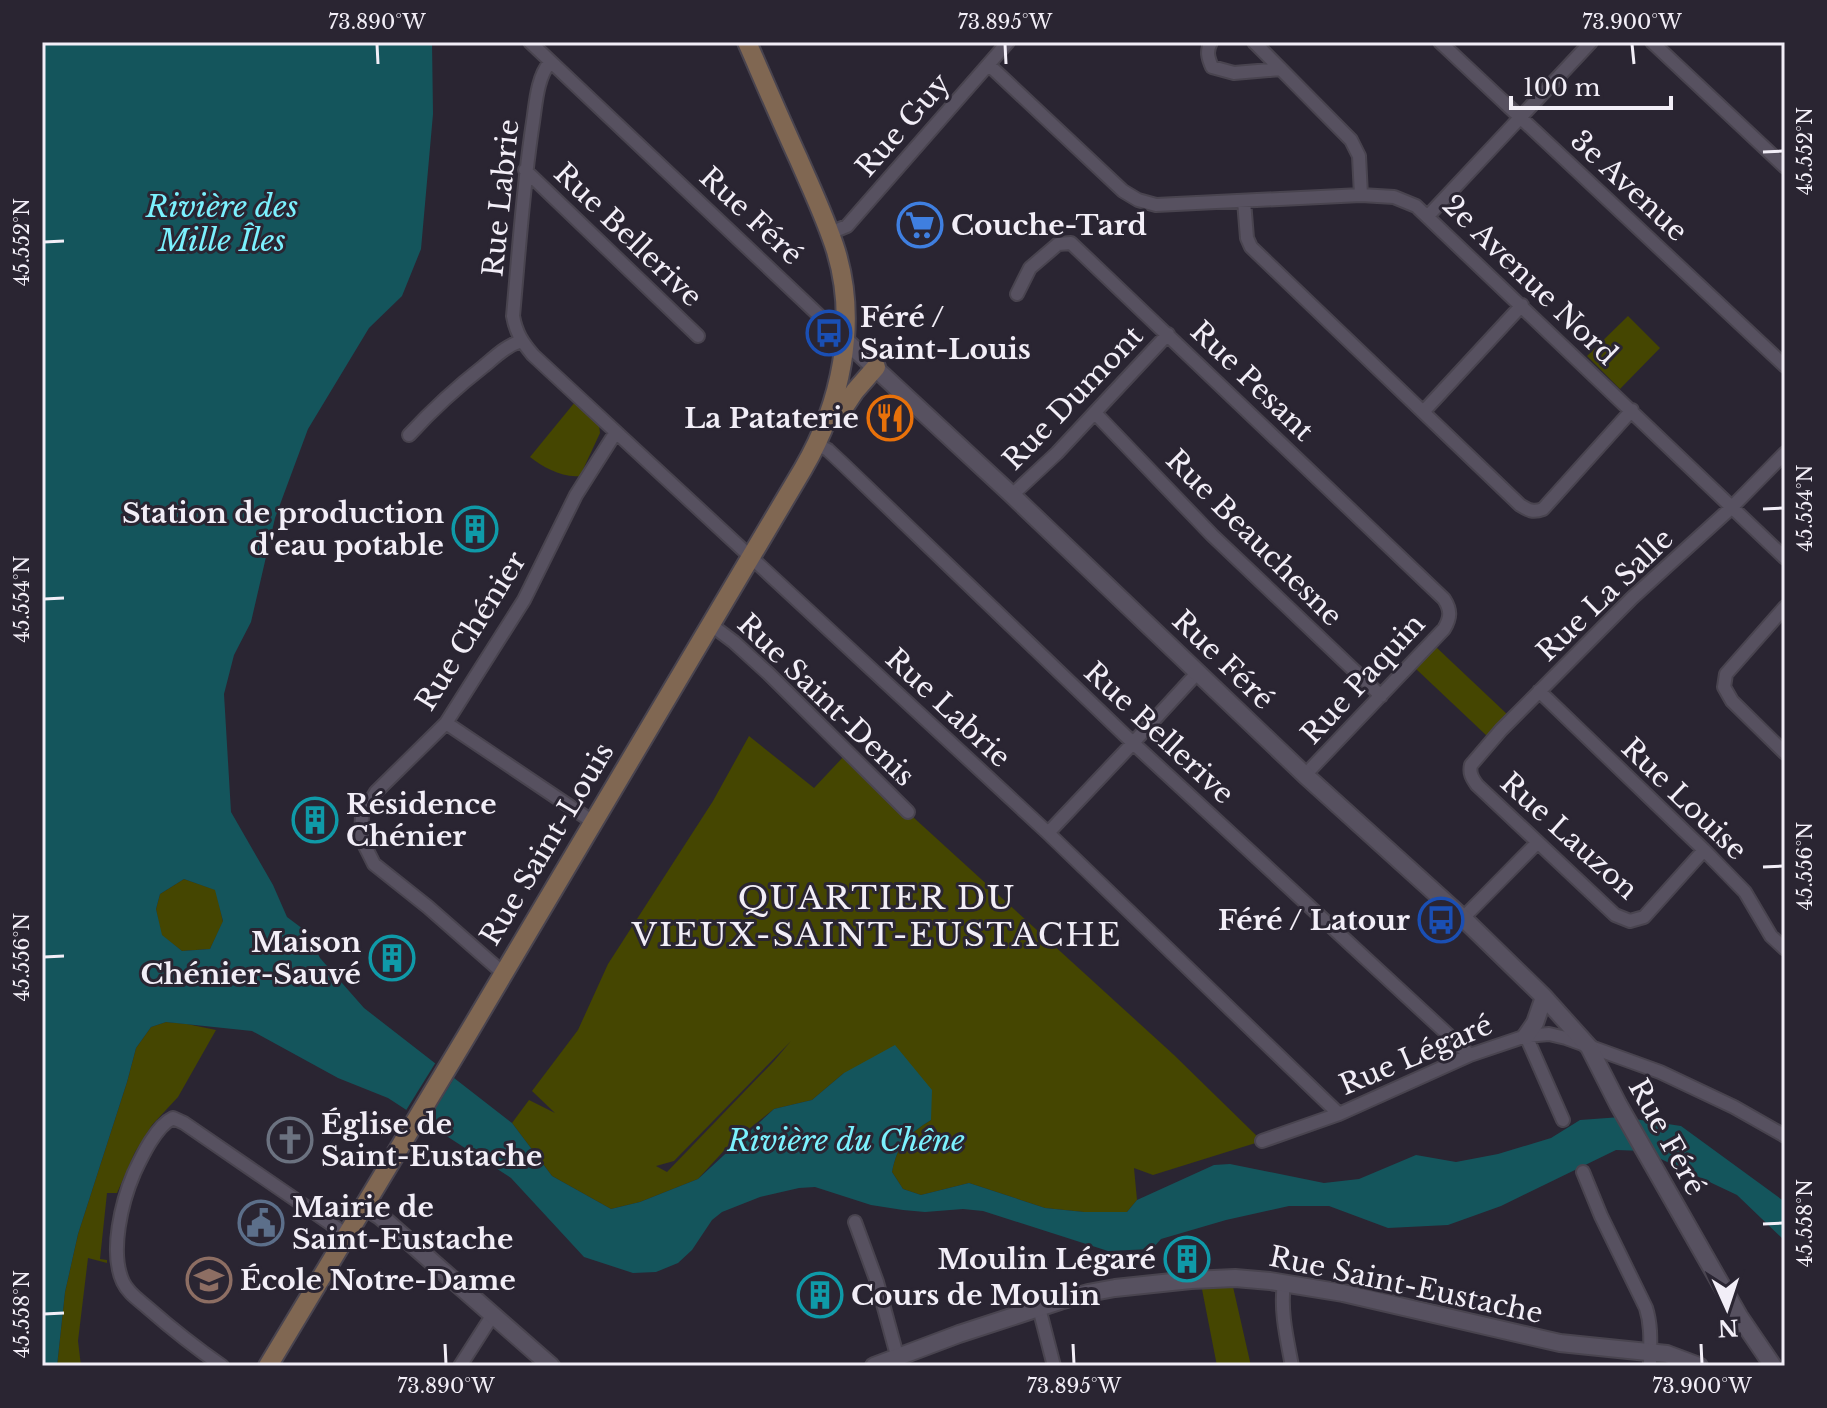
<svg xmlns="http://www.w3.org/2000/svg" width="1827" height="1408" viewBox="0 0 1827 1408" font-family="'Libre Baskerville',serif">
	<rect width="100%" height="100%" fill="#2a2532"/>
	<path fill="#454601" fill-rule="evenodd" d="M1628,316L1660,348L1620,389L1587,356Z
		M575,402L599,425L600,433L580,476C562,478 543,467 530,457Z
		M1436,647L1508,715L1487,736L1415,668Z
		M749,736L814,788L845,755L1174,1055L1262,1141L1153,1175L1134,1168L1137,1200L1127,1212H1084L1045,1208L969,1183L921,1195L903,1189L892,1172C898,1143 907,1135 931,1120L844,1073L812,1100L774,1109L730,1144L698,1179L640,1202L611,1209L552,1176L512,1123L529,1100L555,1113L532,1091L578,1030L608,964L713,801ZM791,1041L774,1061L667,1172L656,1166L674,1161Z
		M184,879L216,890L223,922L210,949L182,951L161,935L156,909L160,894Z
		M166,1022L187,1024L216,1030L178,1097L152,1125L135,1152L117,1193H107L100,1259L107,1260V1263L88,1258L78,1341L81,1366H57L65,1292L78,1234L127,1082L136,1048L151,1027Z
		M1231,1278L1251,1366H1217L1200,1279Z"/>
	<path fill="#14555c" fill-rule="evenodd" d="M42,42H432L433,114L421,249L402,296L369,328L308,429L275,518L251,622L234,655L224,694L231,812L273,885L287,917L307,932L320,958L364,1008L512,1123L552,1176L611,1209L640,1202L698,1179L774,1109L812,1100L844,1073L895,1045L932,1090L931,1120C907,1135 898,1143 892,1172L903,1189L921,1195L969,1183L1045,1208L1084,1212H1127L1137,1200L1214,1165L1230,1164L1324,1183L1359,1179L1416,1155L1456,1162L1498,1154L1551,1138L1580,1120L1621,1117L1681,1126L1785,1202V1241L1737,1195L1644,1151L1616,1150L1501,1206L1448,1225L1388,1228L1329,1206H1289L1226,1220L1161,1239L1152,1249L1108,1251L983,1211L963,1209L925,1212L903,1210L871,1205L815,1187L799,1188L760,1197L722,1212L712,1220L692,1250L678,1263L656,1272L633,1273L584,1257L511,1178L388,1098L338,1078L252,1031L166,1022L151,1027L136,1048L127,1082L78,1234L65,1292L57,1366H42ZM184,879L215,890L223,921L210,949L182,951L162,935L156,909L160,894Z"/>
	<path fill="#2a2532" d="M436,1062L456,1075L425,1125L405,1112Z"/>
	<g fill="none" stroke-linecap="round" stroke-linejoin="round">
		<g stroke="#49444f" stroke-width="16">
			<path id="minor" d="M530,42L844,339
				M1211,42C1206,51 1208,58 1212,67L1234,73L1281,69
				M1254,42L1351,140L1359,156L1361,195
				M1440,42L1785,366
				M1652,42L1785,167
				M550,62C537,78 536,102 533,122C523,186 519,251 513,316C516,333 522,342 533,355L1048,833L1339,1114
				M989,65L1123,191L1138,200L1156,205L1361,195L1394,197L1416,206L1785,558
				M525,170L698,336
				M1244,201L1247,238L1251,247L1520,505C1528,510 1533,513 1543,509L1632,410
				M1428,216L1591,42
				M830,233L847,226L1008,42
				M1017,294L1030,268L1058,244L1071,243L1444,599C1451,610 1451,617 1444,629L1305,775
				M1424,411L1522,305
				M1095,413L1212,535L1381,696
				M409,435C432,410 457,387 484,366C496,356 506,346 521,341
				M816,444L828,450L844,465L1133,743L1470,1055
				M1012,495L1057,453L1168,334
				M1785,607L1726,674L1724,687L1732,701L1785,753
				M710,624L734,642L770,675L908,812
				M1539,691L1704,850L1745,892L1771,936L1785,949
				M446,723L593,822
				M1048,833L1133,743L1198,672
				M1704,850L1644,917L1630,921L1615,915L1477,785C1472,778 1469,773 1471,765L1501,730L1632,598L1731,508L1785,453
				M1463,918L1537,843
				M503,973L428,907L374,864L361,838L362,815L376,792L446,723L524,600L576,495L616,432
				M1526,1036L1563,1120
				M1262,1141L1339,1114L1470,1055L1526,1036L1549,1034L1566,1038L1660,1072L1734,1107L1785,1136
				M1583,1172L1601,1216L1646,1308C1652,1327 1650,1346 1650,1366
				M855,1222L877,1282L898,1359
				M1284,1283C1280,1311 1287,1339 1292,1366
				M1039,1308L1054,1366
				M222,1366C196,1348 172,1329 148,1308C139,1300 128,1293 123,1282C109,1252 122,1201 134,1173C142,1156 156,1126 173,1118L184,1123L347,1235
				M460,1366L492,1316"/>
		</g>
		<g stroke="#49444f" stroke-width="20">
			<path id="tertiary" d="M844,339L1012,495L1305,775L1463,918L1544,997L1589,1047L1618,1104L1739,1316L1773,1366
				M1526,1036L1535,1023L1544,997
				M364,1206L380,1216L551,1366
				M874,1366L959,1334L1060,1301L1088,1293L1115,1288L1191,1280L1235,1278L1270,1281L1343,1293L1560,1343L1667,1354L1699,1366"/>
		</g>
		<g stroke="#49444f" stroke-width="22">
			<path id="secondary" d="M827,420L845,406L855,391L876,367
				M268,1366L466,1037L803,469C841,404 858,324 836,251C826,219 812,190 799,160C781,121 764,81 747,42"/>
		</g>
		<use href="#minor" stroke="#575160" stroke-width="12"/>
		<use href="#tertiary" stroke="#575160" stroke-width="16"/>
		<use href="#secondary" stroke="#806752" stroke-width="18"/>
	</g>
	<path fill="none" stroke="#f2eef7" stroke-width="3" d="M377,44L378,64M1005,44L1006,64M1632,44L1634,64M1763,152L1783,151M44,242L64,241M1763,509L1783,508M44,599L64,598M1763,867L1783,866M44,957L64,956M1763,1224L1783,1223M44,1314L64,1313M445,1344L446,1364M1073,1344L1074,1364M1701,1344L1702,1364"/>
	<defs>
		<g id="supermarket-ring" transform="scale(2.3)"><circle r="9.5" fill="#2a2532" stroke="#3f7fe0" stroke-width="1.5"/><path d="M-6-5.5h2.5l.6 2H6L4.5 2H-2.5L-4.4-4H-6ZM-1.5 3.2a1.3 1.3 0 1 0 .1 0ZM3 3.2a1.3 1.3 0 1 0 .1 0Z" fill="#3f7fe0"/></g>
		<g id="bus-ring" transform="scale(2.3)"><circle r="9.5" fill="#2a2532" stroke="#1a4fb4" stroke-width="1.5"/><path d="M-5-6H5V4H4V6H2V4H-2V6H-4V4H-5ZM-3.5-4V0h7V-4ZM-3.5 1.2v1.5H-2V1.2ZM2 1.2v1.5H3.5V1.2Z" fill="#1a4fb4"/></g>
		<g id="restaurant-ring" transform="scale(2.3)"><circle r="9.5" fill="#2a2532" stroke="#e8710a" stroke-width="1.5"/><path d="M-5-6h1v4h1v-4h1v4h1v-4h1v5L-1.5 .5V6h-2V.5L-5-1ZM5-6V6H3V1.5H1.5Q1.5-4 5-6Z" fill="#e8710a"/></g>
		<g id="building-ring" transform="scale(2.3)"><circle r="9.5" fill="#2a2532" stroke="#0f9aa8" stroke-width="1.5"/><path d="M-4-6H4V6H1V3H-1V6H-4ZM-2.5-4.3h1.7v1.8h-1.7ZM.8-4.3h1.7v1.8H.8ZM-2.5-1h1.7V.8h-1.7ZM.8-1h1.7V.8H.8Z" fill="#0f9aa8"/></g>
		<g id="church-ring" transform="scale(2.3)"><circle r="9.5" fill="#2a2532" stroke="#6b7280" stroke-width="1.5"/><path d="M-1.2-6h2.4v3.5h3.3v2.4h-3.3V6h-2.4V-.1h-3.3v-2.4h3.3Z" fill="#6b7280"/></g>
		<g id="civic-ring" transform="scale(2.3)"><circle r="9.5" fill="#2a2532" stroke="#5c6f8a" stroke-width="1.5"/><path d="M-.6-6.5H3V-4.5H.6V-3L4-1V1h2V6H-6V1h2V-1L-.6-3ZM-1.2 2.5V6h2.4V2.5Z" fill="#5c6f8a"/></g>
		<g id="school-ring" transform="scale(2.3)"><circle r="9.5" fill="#2a2532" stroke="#8d6e63" stroke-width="1.5"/><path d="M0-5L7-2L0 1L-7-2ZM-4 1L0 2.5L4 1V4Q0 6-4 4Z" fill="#8d6e63"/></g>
	</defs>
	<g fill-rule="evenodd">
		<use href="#supermarket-ring" x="920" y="225"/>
		<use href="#bus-ring" x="829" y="333"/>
		<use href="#restaurant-ring" x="890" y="418"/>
		<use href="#building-ring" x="475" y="529"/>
		<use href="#building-ring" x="315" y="820"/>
		<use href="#bus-ring" x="1441" y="920"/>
		<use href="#building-ring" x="392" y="958"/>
		<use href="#church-ring" x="290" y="1140"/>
		<use href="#civic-ring" x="261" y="1223"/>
		<use href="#building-ring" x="1187" y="1259"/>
		<use href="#school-ring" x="209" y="1280"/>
		<use href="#building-ring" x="820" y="1295"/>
	</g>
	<g text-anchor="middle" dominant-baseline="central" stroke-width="6" stroke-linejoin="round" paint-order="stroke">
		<g font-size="28" fill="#f2eef7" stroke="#2a2532">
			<text transform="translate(903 125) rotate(-49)">Rue Guy</text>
			<text transform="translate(1629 186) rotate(43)">3e Avenue</text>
			<text transform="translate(501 198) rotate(-84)">Rue Labrie</text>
			<text transform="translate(751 216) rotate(43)">Rue Féré</text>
			<text transform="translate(628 235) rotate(44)">Rue Bellerive</text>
			<text transform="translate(1530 280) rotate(44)">2e Avenue Nord</text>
			<text transform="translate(1252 381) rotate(44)">Rue Pesant</text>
			<text transform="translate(1073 398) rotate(-46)">Rue Dumont</text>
			<text transform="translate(1254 538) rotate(45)">Rue Beauchesne</text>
			<text transform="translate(1605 595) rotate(-44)">Rue La Salle</text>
			<text transform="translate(471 631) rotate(-58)">Rue Chénier</text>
			<text transform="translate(1223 660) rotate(44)">Rue Féré</text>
			<text transform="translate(1363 679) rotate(-47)">Rue Paquin</text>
			<text transform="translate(826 700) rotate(44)">Rue Saint-Denis</text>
			<text transform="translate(948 708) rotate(43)">Rue Labrie</text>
			<text transform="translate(1159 733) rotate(43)">Rue Bellerive</text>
			<text transform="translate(1684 799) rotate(44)">Rue Louise</text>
			<text transform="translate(1569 836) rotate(42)">Rue Lauzon</text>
			<text transform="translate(547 844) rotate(-59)">Rue Saint-Louis</text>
			<text transform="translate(1416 1055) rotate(-23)">Rue Légaré</text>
			<text transform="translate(1667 1137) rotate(61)">Rue Féré</text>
			<text transform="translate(1406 1285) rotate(12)">Rue Saint-Eustache</text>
		</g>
		<g font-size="28" font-weight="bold" fill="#f2eef7" stroke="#2a2532" text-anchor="start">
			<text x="951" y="225">Couche-Tard</text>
			<text x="860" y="317">Féré /<tspan x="860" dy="32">Saint-Louis</tspan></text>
			<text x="859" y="418" text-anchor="end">La Pataterie</text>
			<text x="444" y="513" text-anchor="end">Station de production<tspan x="444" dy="32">d'eau potable</tspan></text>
			<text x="346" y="804">Résidence<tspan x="346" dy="32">Chénier</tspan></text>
			<text x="1410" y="920" text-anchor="end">Féré / Latour</text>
			<text x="361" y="942" text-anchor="end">Maison<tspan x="361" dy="32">Chénier-Sauvé</tspan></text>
			<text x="321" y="1124">Église de<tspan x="321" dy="32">Saint-Eustache</tspan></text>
			<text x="292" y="1207">Mairie de<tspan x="292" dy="32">Saint-Eustache</tspan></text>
			<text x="1156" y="1259" text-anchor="end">Moulin Légaré</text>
			<text x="240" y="1280">École Notre-Dame</text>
			<text x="851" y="1295">Cours de Moulin</text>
		</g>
		<g font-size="30" font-style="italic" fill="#7bf1fe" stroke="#2a2532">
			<text x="222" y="206">Rivière des<tspan x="222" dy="34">Mille Îles</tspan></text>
			<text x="846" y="1140">Rivière du Chêne</text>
		</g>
		<g font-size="32" letter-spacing="2" fill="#f2eef7" stroke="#2a2532">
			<text x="877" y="898">QUARTIER DU<tspan x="877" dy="37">VIEUX-SAINT-EUSTACHE</tspan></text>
		</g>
	</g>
	<rect width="1827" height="1408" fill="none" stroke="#2a2532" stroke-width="88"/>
	<g transform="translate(1727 1308) rotate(177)" stroke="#2a2532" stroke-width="6" paint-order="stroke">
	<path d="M0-6L14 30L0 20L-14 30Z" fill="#f2eef7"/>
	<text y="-12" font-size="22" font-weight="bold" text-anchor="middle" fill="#f2eef7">N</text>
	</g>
	<path d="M1511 96v12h160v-12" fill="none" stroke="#f2eef7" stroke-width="4"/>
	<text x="1523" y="96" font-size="24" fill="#f2eef7" stroke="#2a2532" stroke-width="6" paint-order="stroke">100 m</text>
	<rect x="44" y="44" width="1739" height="1320" fill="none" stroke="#f2eef7" stroke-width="3"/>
	<g font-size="20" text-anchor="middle" fill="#f2eef7">
		<text x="377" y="29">73.890°W</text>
		<text x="1005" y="29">73.895°W</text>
		<text x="1632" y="29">73.900°W</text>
		<text transform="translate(1805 151) rotate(-90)" y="7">45.552°N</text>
		<text transform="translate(22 242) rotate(-90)" y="7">45.552°N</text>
		<text transform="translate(1805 508) rotate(-90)" y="7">45.554°N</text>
		<text transform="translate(22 599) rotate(-90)" y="7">45.554°N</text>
		<text transform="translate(1805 866) rotate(-90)" y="7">45.556°N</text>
		<text transform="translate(22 957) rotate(-90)" y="7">45.556°N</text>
		<text transform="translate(1805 1223) rotate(-90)" y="7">45.558°N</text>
		<text transform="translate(22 1314) rotate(-90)" y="7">45.558°N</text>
		<text x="446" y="1393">73.890°W</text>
		<text x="1074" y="1393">73.895°W</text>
		<text x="1702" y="1393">73.900°W</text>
	</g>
</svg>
